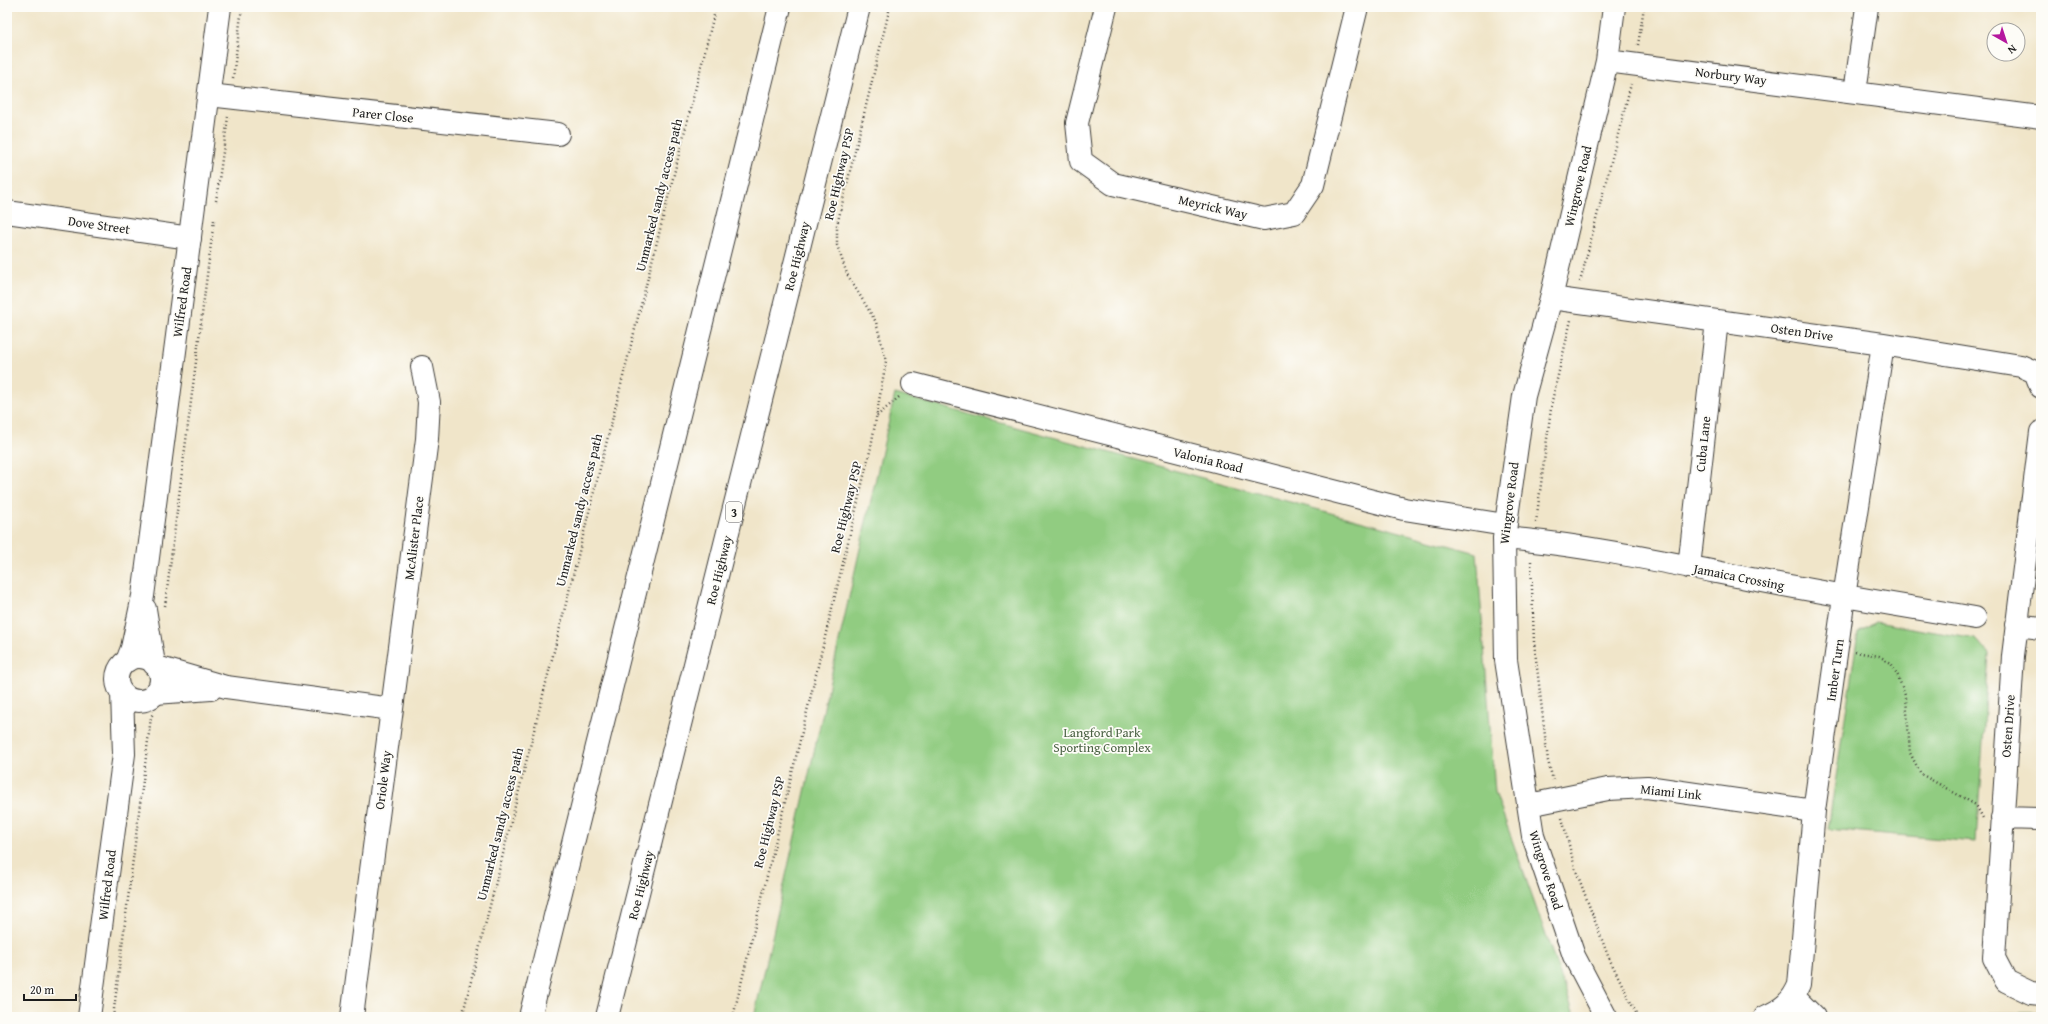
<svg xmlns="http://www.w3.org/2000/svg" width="2048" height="1024" viewBox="0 0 2048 1024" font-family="'Gentium Book Plus',serif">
	<rect width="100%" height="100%" fill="#fdfcf7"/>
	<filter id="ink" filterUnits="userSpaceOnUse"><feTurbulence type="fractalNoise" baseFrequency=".025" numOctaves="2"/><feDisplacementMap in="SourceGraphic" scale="8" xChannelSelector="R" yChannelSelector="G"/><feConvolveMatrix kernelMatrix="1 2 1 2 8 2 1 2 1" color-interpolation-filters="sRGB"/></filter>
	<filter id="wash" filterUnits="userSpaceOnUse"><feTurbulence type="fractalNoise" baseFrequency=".012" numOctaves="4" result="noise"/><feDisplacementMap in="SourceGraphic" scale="16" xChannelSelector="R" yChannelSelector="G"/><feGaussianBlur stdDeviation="0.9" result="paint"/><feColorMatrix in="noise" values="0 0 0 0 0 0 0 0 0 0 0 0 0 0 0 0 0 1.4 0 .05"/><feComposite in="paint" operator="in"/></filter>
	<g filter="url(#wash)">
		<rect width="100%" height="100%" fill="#f0e5c9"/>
		<path fill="#91cc81" stroke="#56744e" d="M895,394L1477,553L1495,792L1575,1017H754Z
			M1876,622L1976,639L1989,654L1976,842L1828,829L1858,633Z
			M1989,1013H2041V1017H1990Z"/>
	</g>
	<g filter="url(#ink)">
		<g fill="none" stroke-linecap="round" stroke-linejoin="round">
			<g stroke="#3c3a36" stroke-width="24">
				<path id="minor" d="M1106,7L1077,123L1081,161L1113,184L1264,219L1294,213L1313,185L1357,7
					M1607,61L2041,117
					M1855,92L1867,7
					M209,95L558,134
					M7,212L190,238
					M1551,298L1883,344L2021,366L2035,372L2041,387
					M913,384L1404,509L1505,525
					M2041,432L2013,656L1994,958L2006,981L2031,993L2041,994
					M1504,538C1588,545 1675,564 1757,580C1829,594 1902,606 1975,618
					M1689,567L1717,321
					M2016,625L2041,628
					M157,667L226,687L392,709
					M155,693L211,689
					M1529,805L1608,789L1647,787L1814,811
					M2002,818L2041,819
					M1794,997L1814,1017
					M352,1017L427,439L429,402L422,367
					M1606,1017L1574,956L1533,836L1506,660L1504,538L1524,396L1551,298L1607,61L1614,7
					M1765,1017C1782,1010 1792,1002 1799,985L1814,811L1844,597L1883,344"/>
			</g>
			<g stroke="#3c3a36" stroke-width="24">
				<path id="major" d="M145,609L154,664
					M117 679a22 22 0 1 1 44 0a22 22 0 1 1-44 0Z
					M127,661L132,648L143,596L220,7
					M89,1017L124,754L122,693"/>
			</g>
			<g stroke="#3c3a36" stroke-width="24">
				<path id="highway" d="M530,1017L780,7
					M607,1017L859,7"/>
			</g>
			<path stroke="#3c3a36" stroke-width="2.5" stroke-dasharray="1 3" stroke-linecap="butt" d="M1638,45L1644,7
				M233,78L242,7
				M216,201L228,117
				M1580,282L1631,84
				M877,416L899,397
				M1536,522L1552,401L1571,320
				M1531,561L1534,642L1548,761L1553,780
				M165,606L214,220
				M1855,652L1879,656L1891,663L1898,676L1906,698L1910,753L1921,774L1976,805L1983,818
				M1562,818L1575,868L1608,956L1638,1017
				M113,1017L151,717L154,712
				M462,1017L716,7
				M733,1017L871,447L886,361L876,322L847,274L837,245V225L890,7"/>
			<use href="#minor" stroke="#fff" stroke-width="22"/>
			<use href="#major" stroke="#fff" stroke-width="22"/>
			<use href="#highway" stroke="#fff" stroke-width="22"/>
		</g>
	</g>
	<g text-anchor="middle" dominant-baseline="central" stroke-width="3.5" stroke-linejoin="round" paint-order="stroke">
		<rect fill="#fdfcf7" stroke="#605f5e" stroke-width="1" x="726" y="502" width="16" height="20" rx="3"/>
		<g font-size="12" font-weight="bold" fill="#1c1c1c">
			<text x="734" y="512">3</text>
		</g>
		<g font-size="13" fill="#1c1c1c" stroke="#fdfcf7">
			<text transform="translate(1731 76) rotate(7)">Norbury Way</text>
			<text transform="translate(383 115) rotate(6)">Parer Close</text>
			<text transform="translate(839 174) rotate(-77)">Roe Highway PSP</text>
			<text transform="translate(1578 186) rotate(-77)">Wingrove Road</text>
			<text transform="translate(659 195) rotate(-76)">Unmarked sandy access path</text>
			<text transform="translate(1213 207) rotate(13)">Meyrick Way</text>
			<text transform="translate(99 225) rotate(8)">Dove Street</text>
			<text transform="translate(797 256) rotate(-76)">Roe Highway</text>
			<text transform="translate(182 302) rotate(-82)">Wilfred Road</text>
			<text transform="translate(1802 332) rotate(8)">Osten Drive</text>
			<text transform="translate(1703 444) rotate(-84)">Cuba Lane</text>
			<text transform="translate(1208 460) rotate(14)">Valonia Road</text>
			<text transform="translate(1509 503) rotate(-83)">Wingrove Road</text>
			<text transform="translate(846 507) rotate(-76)">Roe Highway PSP</text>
			<text transform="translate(579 510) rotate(-76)">Unmarked sandy access path</text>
			<text transform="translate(414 538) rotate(-83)">McAlister Place</text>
			<text transform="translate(719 570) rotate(-76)">Roe Highway</text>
			<text transform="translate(1739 577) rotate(11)">Jamaica Crossing</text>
			<text transform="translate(1835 670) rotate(-82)">Imber Turn</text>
			<text transform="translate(2008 726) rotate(-86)">Osten Drive</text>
			<text transform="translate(383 780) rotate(-83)">Oriole Way</text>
			<text transform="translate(1671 792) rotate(6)">Miami Link</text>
			<text transform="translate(769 822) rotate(-76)">Roe Highway PSP</text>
			<text transform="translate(500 824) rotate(-76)">Unmarked sandy access path</text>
			<text transform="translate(1546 870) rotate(72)">Wingrove Road</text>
			<text transform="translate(107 885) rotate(-83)">Wilfred Road</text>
			<text transform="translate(641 885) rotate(-76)">Roe Highway</text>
		</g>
		<g font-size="13" fill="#4b6244" stroke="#fdfcf7">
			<text x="1102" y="732">Langford Park<tspan x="1102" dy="15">Sporting Complex</tspan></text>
		</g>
	</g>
	<rect width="2048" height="1024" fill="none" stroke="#fdfcf7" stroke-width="24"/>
	<g transform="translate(2006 42) rotate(141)"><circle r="19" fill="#fdfcf7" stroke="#a3a29f"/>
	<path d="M0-3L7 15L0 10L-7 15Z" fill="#b5179e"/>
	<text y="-6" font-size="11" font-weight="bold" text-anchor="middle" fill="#1c1c1c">N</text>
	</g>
	<path d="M24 994v6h52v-6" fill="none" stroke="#1c1c1c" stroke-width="2"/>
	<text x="30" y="994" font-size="12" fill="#1c1c1c" stroke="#fdfcf7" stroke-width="3" paint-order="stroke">20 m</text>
</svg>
